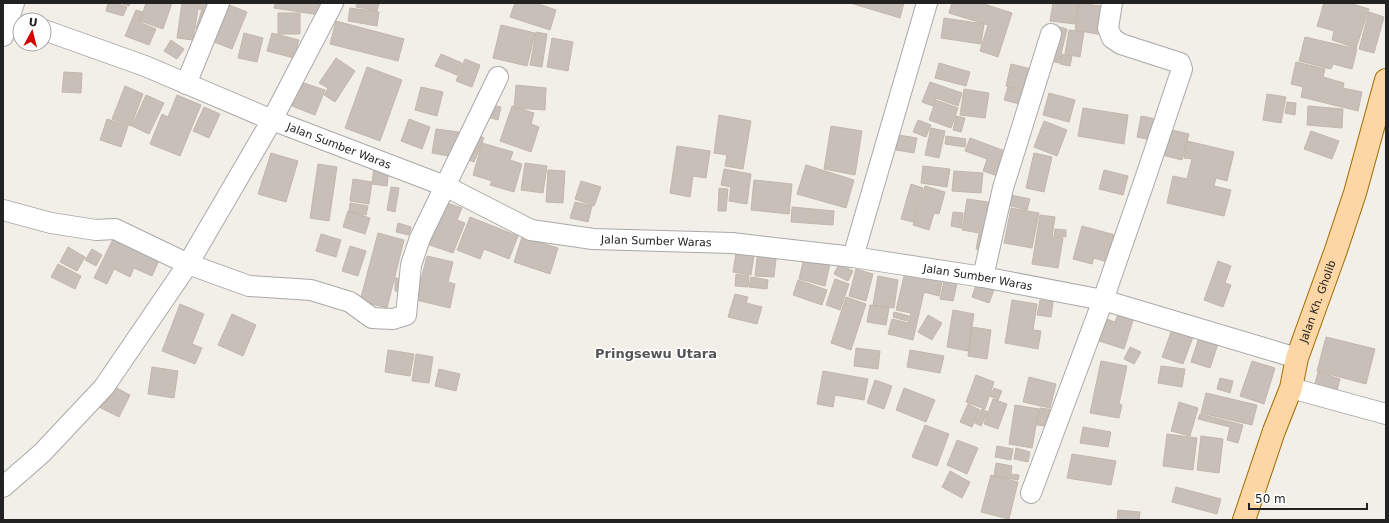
<svg xmlns="http://www.w3.org/2000/svg" width="1389" height="523" viewBox="0 0 1389 523" font-family="'DejaVu Sans',sans-serif">
	<rect width="100%" height="100%" fill="#f2efe9"/>
	<path fill="#c7bfb8" stroke="#c4b6ab" d="M108,3H115L127,7L123,16L106,11Z
		M120,3H130L129,6Z
		M146,3H172L163,29L140,21Z
		M182,3H214L213,11L198,9L193,40L177,38Z
		M224,3L247,12L232,49L209,40Z
		M275,3H322L320,15L274,8Z
		M357,3H379L377,11L356,7Z
		M515,3H536L556,10L550,30L510,17Z
		M850,3H904L900,18Z
		M952,3H981L1012,13L998,57L980,51L988,25L949,13Z
		M1053,3H1078L1075,24L1050,21Z
		M1079,3L1108,7L1103,35L1075,30Z
		M1324,3H1349L1369,9L1356,48L1332,40L1334,31L1317,26Z
		M350,8L379,12L377,26L348,21Z
		M202,9L210,12L204,32L196,29Z
		M136,10L143,12L139,22L156,29L149,45L125,36Z
		M1369,12L1384,17L1374,53L1359,49Z
		M278,13H300V34H278Z
		M944,18L984,24L981,44L941,38Z
		M336,21L404,39L398,61L330,44Z
		M501,25L535,33L527,66L493,58Z
		M1056,26L1067,29L1059,63L1047,60Z
		M1069,30L1084,32L1080,57L1065,54Z
		M536,32L547,34L542,67L530,65Z
		M244,33L263,38L257,62L238,58Z
		M272,33L299,40L294,58L267,51Z
		M1305,37L1357,49L1352,69L1333,64L1331,69L1299,61Z
		M552,38L573,42L568,71L547,67Z
		M171,40L184,49L177,59L164,51Z
		M441,54L462,63L457,75L435,66Z
		M1062,54L1072,56L1070,66L1060,64Z
		M336,58L355,71L335,102L324,95L328,88L319,83Z
		M465,59L480,65L472,87L456,81Z
		M1296,62L1325,69L1323,77L1344,83L1343,88L1362,92L1358,111L1301,97L1303,87L1291,84Z
		M939,63L970,72L966,86L935,78Z
		M1011,64L1031,69L1026,91L1006,86Z
		M367,67L402,80L380,141L345,128Z
		M64,72L82,73L81,93L62,92Z
		M301,82L325,90L315,115L292,106Z
		M930,82L962,93L958,106L936,98L933,106L922,102Z
		M516,85L546,88L545,110L514,108Z
		M125,86L143,94L131,126L112,119Z
		M421,87L443,92L437,116L415,110Z
		M1008,87L1030,94L1027,106L1004,100Z
		M964,89L989,93L985,118L960,115Z
		M1049,93L1075,100L1069,122L1043,115Z
		M1267,94L1286,97L1281,123L1263,120Z
		M146,95L164,103L149,134L132,126Z
		M177,95L201,105L180,156L150,144L162,114L168,117Z
		M936,100L958,108L951,128L929,120Z
		M1287,102L1296,103L1295,115L1285,113Z
		M487,104L501,107L498,120L484,116Z
		M512,106L534,113L531,124L539,127L531,152L500,141Z
		M1308,106L1343,109L1342,128L1307,125Z
		M204,107L220,114L209,138L193,131Z
		M1083,108L1128,115L1124,144L1078,136Z
		M719,115L751,121L743,169L725,166L727,155L714,153Z
		M956,116L965,118L961,132L953,130Z
		M1141,116L1156,119L1151,140L1137,137Z
		M107,119L128,126L121,147L100,140Z
		M409,119L430,127L422,149L401,141Z
		M918,120L931,125L926,137L913,132Z
		M1044,121L1067,130L1057,156L1034,147Z
		M831,126L862,131L855,175L824,169Z
		M931,128L945,131L939,158L925,155Z
		M436,129L459,132L454,157L432,153Z
		M1168,129L1189,134L1182,160L1162,155Z
		M1311,131L1339,141L1332,159L1304,149Z
		M474,133L484,138L474,162L463,158Z
		M898,135L917,138L914,153L896,150Z
		M946,136L966,139L965,147L945,144Z
		M970,138L1013,154L1004,178L983,171L987,159L965,151Z
		M1187,141L1234,152L1227,181L1216,178L1214,186L1231,190L1224,216L1167,203L1173,176L1187,179L1192,159L1184,158Z
		M482,143L513,152L510,160L522,164L514,192L490,185L492,181L473,175Z
		M677,146L710,151L706,178L693,176L690,197L670,193Z
		M271,153L298,161L286,202L258,194Z
		M1034,153L1052,157L1044,192L1026,188Z
		M525,163L547,166L543,193L521,190Z
		M318,164L337,167L329,221L310,218Z
		M806,165L854,180L846,208L797,194Z
		M374,166L389,168L387,186L372,184Z
		M923,166L950,169L947,187L921,183Z
		M724,169L751,174L747,204L729,201L731,187L721,185Z
		M548,170L565,171L563,203L546,202Z
		M1104,170L1128,176L1123,195L1099,189Z
		M954,171L983,173L981,193L952,191Z
		M353,179L372,182L369,204L350,201Z
		M754,180L792,184L789,214L751,210Z
		M581,181L601,187L594,206L575,199Z
		M911,184L923,188L913,222L901,219Z
		M925,186L945,192L939,214L934,213L929,230L913,225Z
		M391,187L399,188L395,212L387,210Z
		M719,188L728,189L726,211H718Z
		M1006,194L1030,199L1027,210L1003,204Z
		M967,199L995,203L987,251L976,249L979,233L962,230Z
		M441,201L462,208L457,220L465,223L453,253L424,243Z
		M575,202L592,206L588,222L570,218Z
		M350,203L368,206L366,215L349,212Z
		M792,207L834,211L833,225L791,222Z
		M1011,208L1039,213L1032,248L1004,243Z
		M348,211L370,218L365,234L343,227Z
		M953,212L963,213L961,228L951,226Z
		M1040,215L1055,217L1052,237L1063,238L1058,268L1032,264Z
		M470,217L518,236L509,259L484,249L480,259L457,250Z
		M398,223L411,227L409,235L396,232Z
		M1082,226L1115,235L1107,262L1094,258L1092,264L1073,259Z
		M1055,229L1066,230V237L1054,236Z
		M378,233L404,240L387,308L360,301Z
		M321,234L341,240L336,257L316,251Z
		M115,235L161,256L152,276L134,268L130,277L114,269L107,284L94,278Z
		M522,237L558,248L550,274L514,262Z
		M350,246L366,251L358,276L342,271Z
		M737,246L755,249L751,275L733,272Z
		M68,247L85,257L77,271L60,262Z
		M92,249L102,255L96,266L85,260Z
		M758,249L777,250L774,277L755,276Z
		M427,256L453,262L448,282L455,284L450,308L412,299L417,279L421,280Z
		M804,258L830,264L825,286L799,279Z
		M1218,261L1231,266L1225,283L1231,285L1223,307L1204,300Z
		M58,264L81,276L75,289L51,277Z
		M839,264L853,271L848,281L834,274Z
		M906,268L943,277L939,296L924,292L913,340L888,334L892,319L908,323L911,313L896,310Z
		M856,269L873,274L866,301L849,296Z
		M946,272L959,275L953,301L940,299Z
		M736,274L749,276L748,287L735,286Z
		M878,276L898,280L894,308L873,305Z
		M751,277L768,280L767,289L749,287Z
		M395,278L407,279L406,292L395,291Z
		M835,279L849,284L840,310L826,305Z
		M978,279L996,285L989,303L972,297Z
		M798,280L827,290L822,305L793,295Z
		M735,294L748,297L746,303L762,307L757,324L728,317Z
		M846,297L866,304L851,350L831,343Z
		M1012,300L1037,304L1033,330L1041,331L1038,349L1005,343Z
		M1040,300L1053,302L1051,317L1037,315Z
		M180,304L204,314L192,344L202,348L195,364L162,351Z
		M870,305L889,308L886,325L867,322Z
		M1120,309L1135,314L1124,349L1096,340L1104,318L1115,322Z
		M953,310L974,314L968,351L947,347Z
		M894,312L909,316L907,321L893,317Z
		M232,314L256,325L243,356L218,345Z
		M928,315L942,323L932,340L918,332Z
		M972,327L991,330L987,359L968,356Z
		M1172,329L1193,337L1183,364L1162,357Z
		M1199,337L1218,344L1210,368L1191,362Z
		M1326,337L1375,349L1366,384L1317,371Z
		M1130,347L1141,352L1134,364L1124,359Z
		M856,348L880,351L878,369L854,366Z
		M388,350L414,354L410,376L385,372Z
		M910,350L944,356L940,373L907,367Z
		M416,354L433,357L429,383L412,381Z
		M1101,361L1127,366L1119,404L1122,405L1119,418L1090,413Z
		M1252,361L1275,368L1264,404L1240,396Z
		M1161,366L1185,369L1182,387L1158,383Z
		M152,367L178,371L174,398L148,394Z
		M439,369L460,374L456,391L435,386Z
		M823,371L868,379L864,400L835,395L833,407L817,404Z
		M1318,372L1340,379L1335,398L1313,392Z
		M976,375L994,382L985,409L966,402Z
		M1029,377L1056,384L1050,408L1023,402Z
		M1220,378L1233,381L1230,393L1217,389Z
		M875,380L892,386L884,409L867,403Z
		M109,384L130,395L119,417L97,406Z
		M904,388L935,400L926,422L896,410Z
		M994,388L1002,391L998,400L990,396Z
		M1206,393L1257,405L1252,425L1201,413Z
		M993,399L1007,404L998,429L984,424Z
		M1179,402L1198,408L1190,436L1171,431Z
		M968,404L980,410L972,427L960,422Z
		M1015,405L1039,409L1032,448L1009,444Z
		M1040,408L1055,410L1053,427L1037,425Z
		M982,409L988,412L981,426L975,423Z
		M1200,414L1243,425L1238,443L1227,440L1230,427L1198,419Z
		M925,425L949,434L937,466L912,457Z
		M1083,427L1111,432L1108,447L1080,443Z
		M1167,434L1197,438L1193,470L1163,466Z
		M1201,436L1223,439L1219,473L1197,470Z
		M957,440L978,448L967,474L947,465Z
		M997,446L1013,449L1011,460L995,457Z
		M1016,448L1030,452L1028,462L1014,459Z
		M1072,454L1116,461L1111,485L1067,478Z
		M996,463L1012,466L1011,474L1019,475L1018,480L994,476Z
		M950,471L970,482L962,498L942,487Z
		M991,475L1018,482L1009,519L981,512Z
		M1176,487L1221,499L1217,514L1172,502Z
		M1118,510L1140,512L1139,520H1117Z"/>
	<g fill="none" stroke-linecap="round" stroke-linejoin="round">
		<g stroke="#a9a9a9" stroke-width="22">
			<g id="minor">
				<path id="s1" d="M44,30L145,66L272,120L445,186L531,230L593,239L732,243L853,257L983,277L1103,300L1297,358"/>
				<path d="M3,36L14,3"/>
				<path d="M186,84L219,3"/>
				<path d="M3,210L51,223L96,230L115,229L188,264L249,286L311,290L350,302L372,318L393,319L406,315L411,265L420,238L498,77"/>
				<path d="M853,257L927,3"/>
				<path d="M983,277L1003,188L1051,34"/>
				<path d="M1291,388L1386,414"/>
				<path d="M3,487L42,453L104,387L188,264L272,120L333,3"/>
				<path d="M1031,493L1103,300L1144,182L1182,69L1180,63L1121,44L1112,38L1108,28L1112,3"/>
			</g>
		</g>
		<g stroke="#a06b00" stroke-width="24">
			<g id="major">
				<path id="s2" d="M1244,520L1274,431L1291,388L1297,358L1336,250L1355,193L1386,80"/>
			</g>
		</g>
		<use href="#minor" stroke="#fff" stroke-width="20"/>
		<use href="#major" stroke="#fcd6a4" stroke-width="22"/>
	</g>
	<g text-anchor="middle" dominant-baseline="central" stroke-width="3" stroke-linejoin="round" paint-order="stroke">
		<g font-size="11" fill="#222" stroke="#fff">
			<text stroke="none"><textPath href="#s1" startOffset="317">Jalan Sumber Waras</textPath></text>
			<text stroke="none"><textPath href="#s1" startOffset="653">Jalan Sumber Waras</textPath></text>
			<text stroke="none"><textPath href="#s1" startOffset="977">Jalan Sumber Waras</textPath></text>
			<text stroke="none"><textPath href="#s2" startOffset="231">Jalan Kh. Gholib</textPath></text>
		</g>
		<g font-size="13" font-weight="bold" fill="#555" stroke="#fff">
			<text x="656" y="353">Pringsewu Utara</text>
		</g>
	</g>
	<rect width="1389" height="523" fill="none" stroke="#222222" stroke-width="8"/>
	<g transform="translate(32 32) rotate(7)"><circle r="19" fill="#ffffff" stroke="#a7a7a7"/>
	<path d="M0-3L7 15L0 10L-7 15Z" fill="#d40000"/>
	<text y="-6" font-size="11" font-weight="bold" text-anchor="middle" fill="#222222">U</text>
	</g>
	<path d="M1249 503v6h118v-6" fill="none" stroke="#222222" stroke-width="2"/>
	<text x="1255" y="503" font-size="12" fill="#222222" stroke="#ffffff" stroke-width="3" paint-order="stroke">50 m</text>
</svg>
